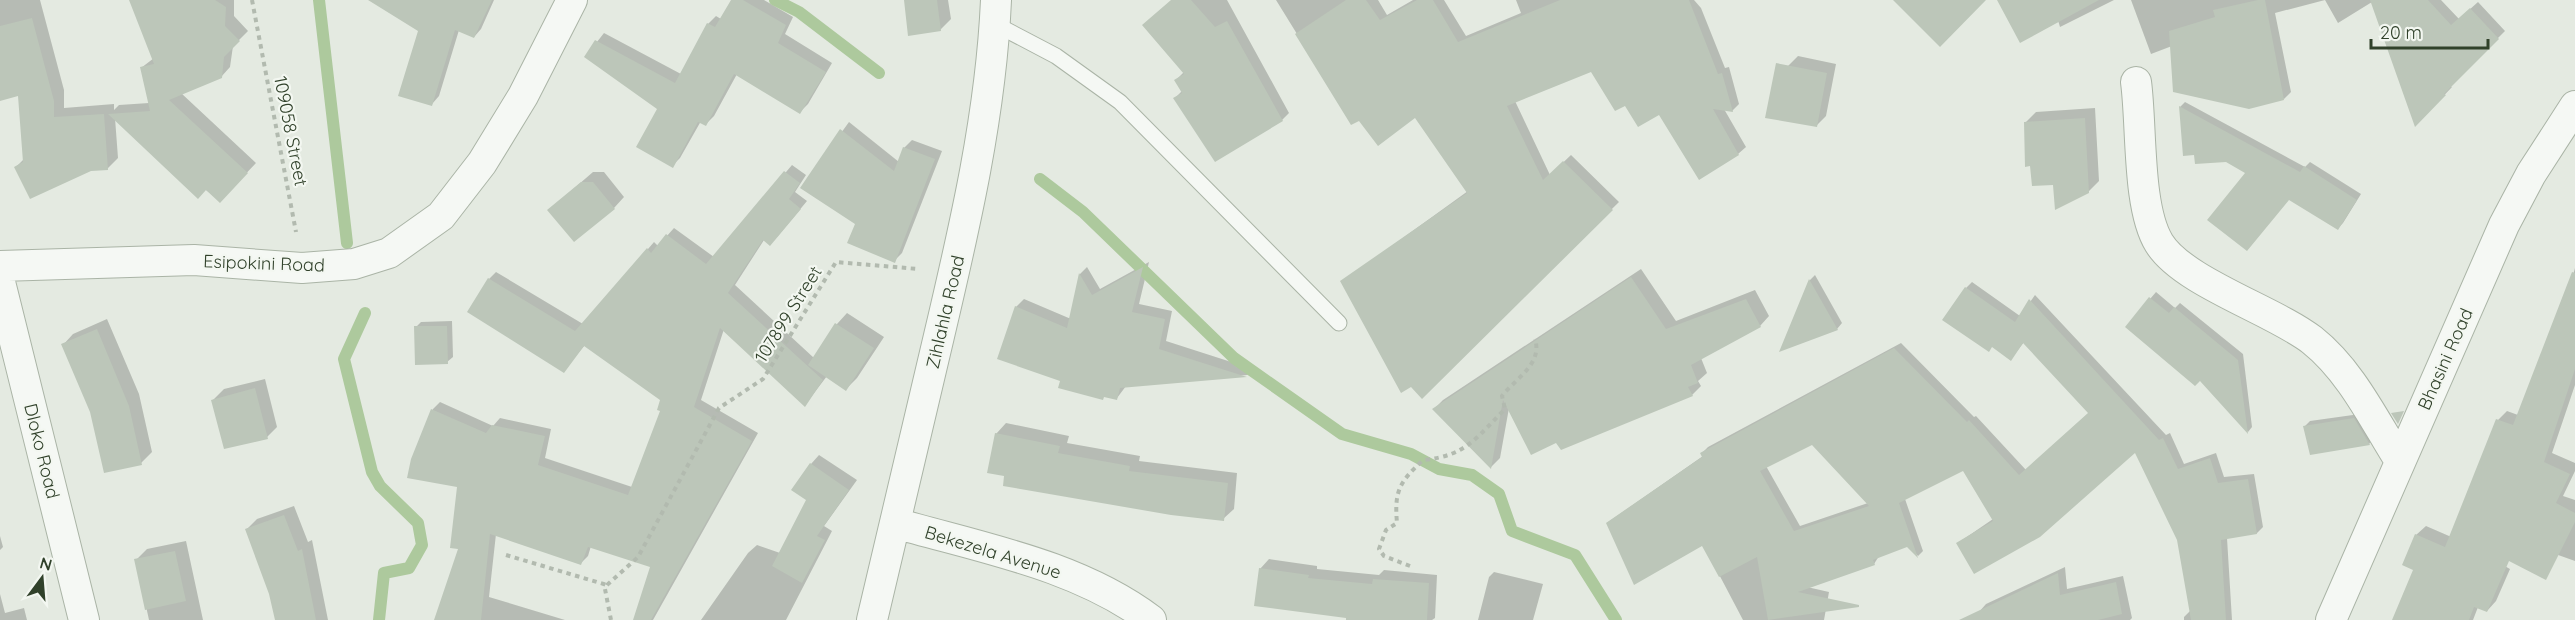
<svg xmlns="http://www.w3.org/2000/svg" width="2575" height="620" viewBox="0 0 2575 620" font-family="Quicksand,sans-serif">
	<rect width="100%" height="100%" fill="#e4eae1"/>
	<path fill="#0003" fill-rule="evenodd" d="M0,0H40L64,90V108L114,104V110L119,105L149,103L141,68L154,58L130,0H234V16L248,31L233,46L230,67L221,77L181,93L256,163L220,201L115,118L118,158L107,169L16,167L24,159L19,94L0,77Z
		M375,0H494L481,29L474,37L459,30L439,96L432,104L419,31Z
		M732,0H764L793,17L785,34L832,63L808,104L800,112L737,74L714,116L706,124L701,121L680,158L672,166L659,108L586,56L604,33L681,74L708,24L716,16L721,19Z
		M905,0H948L951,19L940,30Z
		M1172,0H1227L1289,113L1282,120L1175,98L1182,91L1176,80L1184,72Z
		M1276,0H1378L1387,15L1413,0H1444L1466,36L1521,13L1516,0H1694L1701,8L1725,68L1729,67L1739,104L1732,111L1724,109L1746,147L1738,154L1660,113L1625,104L1592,70L1515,101L1550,175L1571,155L1619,202L1422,396L1342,282L1468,191L1416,116L1359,119L1352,123Z
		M2052,0H2114L2060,27Z
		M2131,0H2441L2459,19L2478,2L2505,31L2450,86L2452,87L2416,125L2372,2L2338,23L2325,0L2275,13L2291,92L2284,99L2172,46L2151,54Z
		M1798,56L1836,64L1826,116L1816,126L1788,66Z
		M2185,102L2305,167L2310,162L2361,194L2343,223L2338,228L2247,173L2180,107Z
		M2095,108L2099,181L2088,192L2055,183L2026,122L2036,112Z
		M849,122L899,162L904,148L912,140L942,151L902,253L894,261L857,223L802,187Z
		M792,165L806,175L795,192L807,201L777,237L764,240L735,285L814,358L837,324L847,313L884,337L857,378L846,389L827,376L805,405L724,329L701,400L758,433L653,620H635L652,566L591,546L588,556L581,563L496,534L489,597L565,620H436L460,548L458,486L412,459L433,409L440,402L493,426L500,418L551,429L545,458L632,487L662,410V399L585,345L563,371L489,279L496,272L583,324L648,249L654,242L658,246L674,228L714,257Z
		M593,172H604L624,197L614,208L549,210Z
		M1149,262L1139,304L1172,311L1166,341L1253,369L1247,375L1126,386L1117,398L1061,380L1016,307L1024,299L1071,319L1080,274L1087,267L1100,289Z
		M2575,268V385L2552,453L2575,463V471L2563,496L2575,500V561L2457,519L2498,420L2507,411L2518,415L2564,307Z
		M1641,269L1676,321L1755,290L1769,316L1760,326L1701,358L1707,373L1698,381L1701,386L1692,395L1557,441L1509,408L1500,458L1491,467L1434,409L1443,400Z
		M1815,275L1842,323L1837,329L1782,350L1810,280Z
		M1972,282L2020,316L2035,295L2166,435L2170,433L2184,464L2216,453L2224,477L2254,474L2263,527L2257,533L2227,538L2232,620H2184V617L2191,610L2178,540L2136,451L1958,543L1993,519L1963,469L1905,499L1923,551L1918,556L1908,545L1879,556L1874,564L1807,587L1829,592L1824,620H1743L1703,544L1607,523L1703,456L1702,453L1708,447L1901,343L1974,417L1976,416L2026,470L2090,412L2024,342L2011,359L1966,288ZM1812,443L1868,503L1800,526L1766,466Z
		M2156,292L2175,308L2180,303L2243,354L2252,427L2248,432L2200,379L2127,326Z
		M107,319L139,394L152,452L141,463L91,412L63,345L73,334Z
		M452,321L453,357L447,362L416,327L421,322Z
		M265,379L277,427L267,437L213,400L224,389Z
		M2360,414L2374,438L2369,444L2311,454L2305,426L2310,421Z
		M1006,423L1069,436L1067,443L1140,456L1139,461L1237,473L1234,509L1223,519L1005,475L996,434Z
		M819,455L857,480L824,526L832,531L786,620H701L748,553L757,545L780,553L808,500L811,464Z
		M294,506L308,542L312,540L328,620H276L277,609L247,529L257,519Z
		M2426,526L2456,539L2510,569L2496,601L2487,611L2478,607L2473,620H2394L2415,569L2416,535Z
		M0,536L3,547L0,550Z
		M186,541L203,620H149L136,560L147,549Z
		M1269,559L1317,566V569L1379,575L1384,570L1437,575L1435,618L1432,620H1354L1260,569Z
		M2065,567L2067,589L2123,576L2132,618L2130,620H1978L1979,612L1986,604Z
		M1494,572L1543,584L1533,620H1478L1489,577Z
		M0,594L5,613L24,608L27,620H0Z"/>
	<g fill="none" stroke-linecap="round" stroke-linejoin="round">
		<path stroke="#adc99d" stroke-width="12" d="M319,0L347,243
			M775,0L799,12L879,73
			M1040,179L1083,212L1234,358L1342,434L1411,454L1439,469L1472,475L1499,494L1512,531L1575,555L1616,620
			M365,313L344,359L372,472L380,486L418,523L422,545L409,568L384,573L379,620"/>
	</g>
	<path fill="#bcc6b9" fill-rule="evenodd" d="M129,0H215L226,7L225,26L240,41L224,57L222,78L169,100L248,173L220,203L206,190L198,199L108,114L150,111L140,67L154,64Z
		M368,0H492L474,38L455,30L432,106L398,96L418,31Z
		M731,0H743L786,25L778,43L826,72L800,114L734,74L706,126L698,122L673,168L636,147L657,109L584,57L595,40L675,83L707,23L715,27Z
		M904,0H937L941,31L908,36Z
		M1171,0H1191L1215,27L1227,21L1283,121L1215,162L1173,98L1182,93L1174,80L1184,74L1142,25Z
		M1346,0H1366L1380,20L1417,0H1433L1458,42L1560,0H1689L1718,74L1722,73L1733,112L1713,109L1739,155L1699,180L1659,115L1638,127L1625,106L1615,111L1591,72L1507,106L1543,180L1563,161L1613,210L1422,399L1411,387L1401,393L1340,281L1467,193L1415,118L1378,146L1359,121L1351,125L1295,34Z
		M1893,0H1986L1940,47Z
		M1997,0H2099L2020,43Z
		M2258,0H2265L2284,100L2249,109L2173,92L2169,31L2215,17L2213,10Z
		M2370,0H2428L2451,25L2470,8L2499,39L2444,94L2446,95L2415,127Z
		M32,18L54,101V117L104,114L108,170L91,171L30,199L14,167L23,162L18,96L0,101V26Z
		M1776,63L1827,73L1817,127L1765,118Z
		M2179,106L2300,172L2304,166L2357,200L2338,230L2289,200L2247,251L2207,220L2245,173L2226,162L2195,164L2194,155L2183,156Z
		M2085,118L2089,193L2055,210L2053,185L2032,186L2030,166L2025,167L2024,122Z
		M840,129L894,171L903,147L935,159L895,263L847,243L855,224L800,188Z
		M784,171L800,183L789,199L801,209L770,246L763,240L728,293L823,380L805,407L720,328L694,407L752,441L651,620H633L650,567L588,547L581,565L490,534L481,620H434L458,549L450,548L457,487L407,478L411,459L431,409L486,433L492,425L545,436L538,465L628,495L660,411L657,410L660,400L584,346L564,373L467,312L488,278L575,331L647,248L651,253L666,234L706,264Z
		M581,182H593L615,209L574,242L547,210Z
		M1143,267L1132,312L1165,319L1159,349L1247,377L1120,388L1117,400L1104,397L1103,400L1058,388L1060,381L997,359L1015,306L1067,328L1079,273L1092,295Z
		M2572,272L2575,273V369L2544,462L2570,474L2556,503L2575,513V522L2546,580L2509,561L2487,612L2474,607L2469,620H2392L2413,570L2402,565L2415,534L2445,547L2496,419L2513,425Z
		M1631,277L1666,329L1746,299L1761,327L1691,365L1698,383L1688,387L1693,396L1561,450L1556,443L1531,455L1503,400L1491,469L1432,409Z
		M1809,279L1838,330L1779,352Z
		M1965,287L2015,322L2029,299L2159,440L2163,438L2178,469L2210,458L2218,483L2248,479L2257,534L2221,540L2226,620H2191L2177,540L2135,453L2040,537L1974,574L1956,543L1993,521L1963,471L1899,503L1918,558L1907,547L1873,560L1875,565L1798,592L1859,605V607L1768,620L1757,557L1719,577L1702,546L1634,585L1606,523L1702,457L1700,453L1894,348L1967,422L1969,420L2019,475L2088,413L2023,343L2011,361L1992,347L1989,352L1942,320ZM1812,445L1869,506L1794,531L1760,471Z
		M2149,297L2169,313L2174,307L2238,360L2248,434L2200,381L2195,386L2125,327Z
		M835,323L874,348L846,391L808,365Z
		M414,326H447L448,364L415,365Z
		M97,329L129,406L142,465L104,473L90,412L61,344Z
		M255,388L268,439L224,449L211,400Z
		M2404,411L2398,424L2391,413Z
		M2354,418L2370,445L2310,455L2303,426Z
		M995,433L1060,446L1058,453L1130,466L1129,471L1228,483L1224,521L1171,515L1003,486L1004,476L987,473Z
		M810,463L849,490L817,536L825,540L802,583L772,566L806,500L791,490Z
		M284,515L298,551L302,549L316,620H275L269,594L245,529Z
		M175,551L186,601L145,610L134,559Z
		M1259,568L1309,575L1308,578L1372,584L1373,579L1429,583L1427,620H1346V618L1254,606Z
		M2058,573L2060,595L2116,582L2122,614L2098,620H1959Z"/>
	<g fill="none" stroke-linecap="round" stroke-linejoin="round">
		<g stroke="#aab4a6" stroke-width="17">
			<path id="service" d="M995,24L1056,56L1120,102L1339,323"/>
		</g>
		<g stroke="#aab4a6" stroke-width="32">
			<path id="minor" d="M2136,82C2142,126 2137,207 2159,243C2183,282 2273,310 2312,340C2351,371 2374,420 2400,461
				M0,266L194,260L302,268L354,264L389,253L441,216L482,163L523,96L572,0
				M0,282L84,620
				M895,523C982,548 1078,565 1151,620
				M872,620C895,526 917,431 939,336C965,226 991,114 996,0
				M2331,620L2504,225L2531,174L2575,106"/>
		</g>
		<path stroke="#b2baaf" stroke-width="4" stroke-dasharray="4.5 4.5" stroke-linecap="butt" d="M252,0L296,232
			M506,555L607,585
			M1410,566L1384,556L1379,549L1386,530L1397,523C1394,490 1400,482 1423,460C1466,456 1476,438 1505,409L1502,396C1515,379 1543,364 1535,339
			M611,620L605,589L607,585L638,557L719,408L763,379L836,262L918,269"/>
		<use href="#service" stroke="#f5f8f4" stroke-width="15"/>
		<use href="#minor" stroke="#f5f8f4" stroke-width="30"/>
	</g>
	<g text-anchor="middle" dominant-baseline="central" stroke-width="4.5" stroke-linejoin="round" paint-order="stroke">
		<g font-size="18" fill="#30412a" stroke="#f3f7f1">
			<text transform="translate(291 131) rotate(79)">109058 Street</text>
			<text transform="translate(264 263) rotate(2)">Esipokini Road</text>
			<text transform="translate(945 312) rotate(-77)">Zihlahla Road</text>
			<text transform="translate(788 314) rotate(-58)">107899 Street</text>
			<text transform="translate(2445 359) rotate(-66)">Bhasini Road</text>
			<text transform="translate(42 451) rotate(76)">Dloko Road</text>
			<text transform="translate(993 552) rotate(17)">Bekezela Avenue</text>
		</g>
	</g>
	<g transform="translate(42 578) rotate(16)" stroke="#f3f7f1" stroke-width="4.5" paint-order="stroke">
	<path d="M0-4.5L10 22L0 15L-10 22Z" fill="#30412a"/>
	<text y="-9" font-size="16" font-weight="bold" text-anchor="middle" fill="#30412a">N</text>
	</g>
	<path d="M2371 39v9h117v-9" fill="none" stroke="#30412a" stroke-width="3"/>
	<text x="2380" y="39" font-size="18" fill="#30412a" stroke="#f3f7f1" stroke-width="4.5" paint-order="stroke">20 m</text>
</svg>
